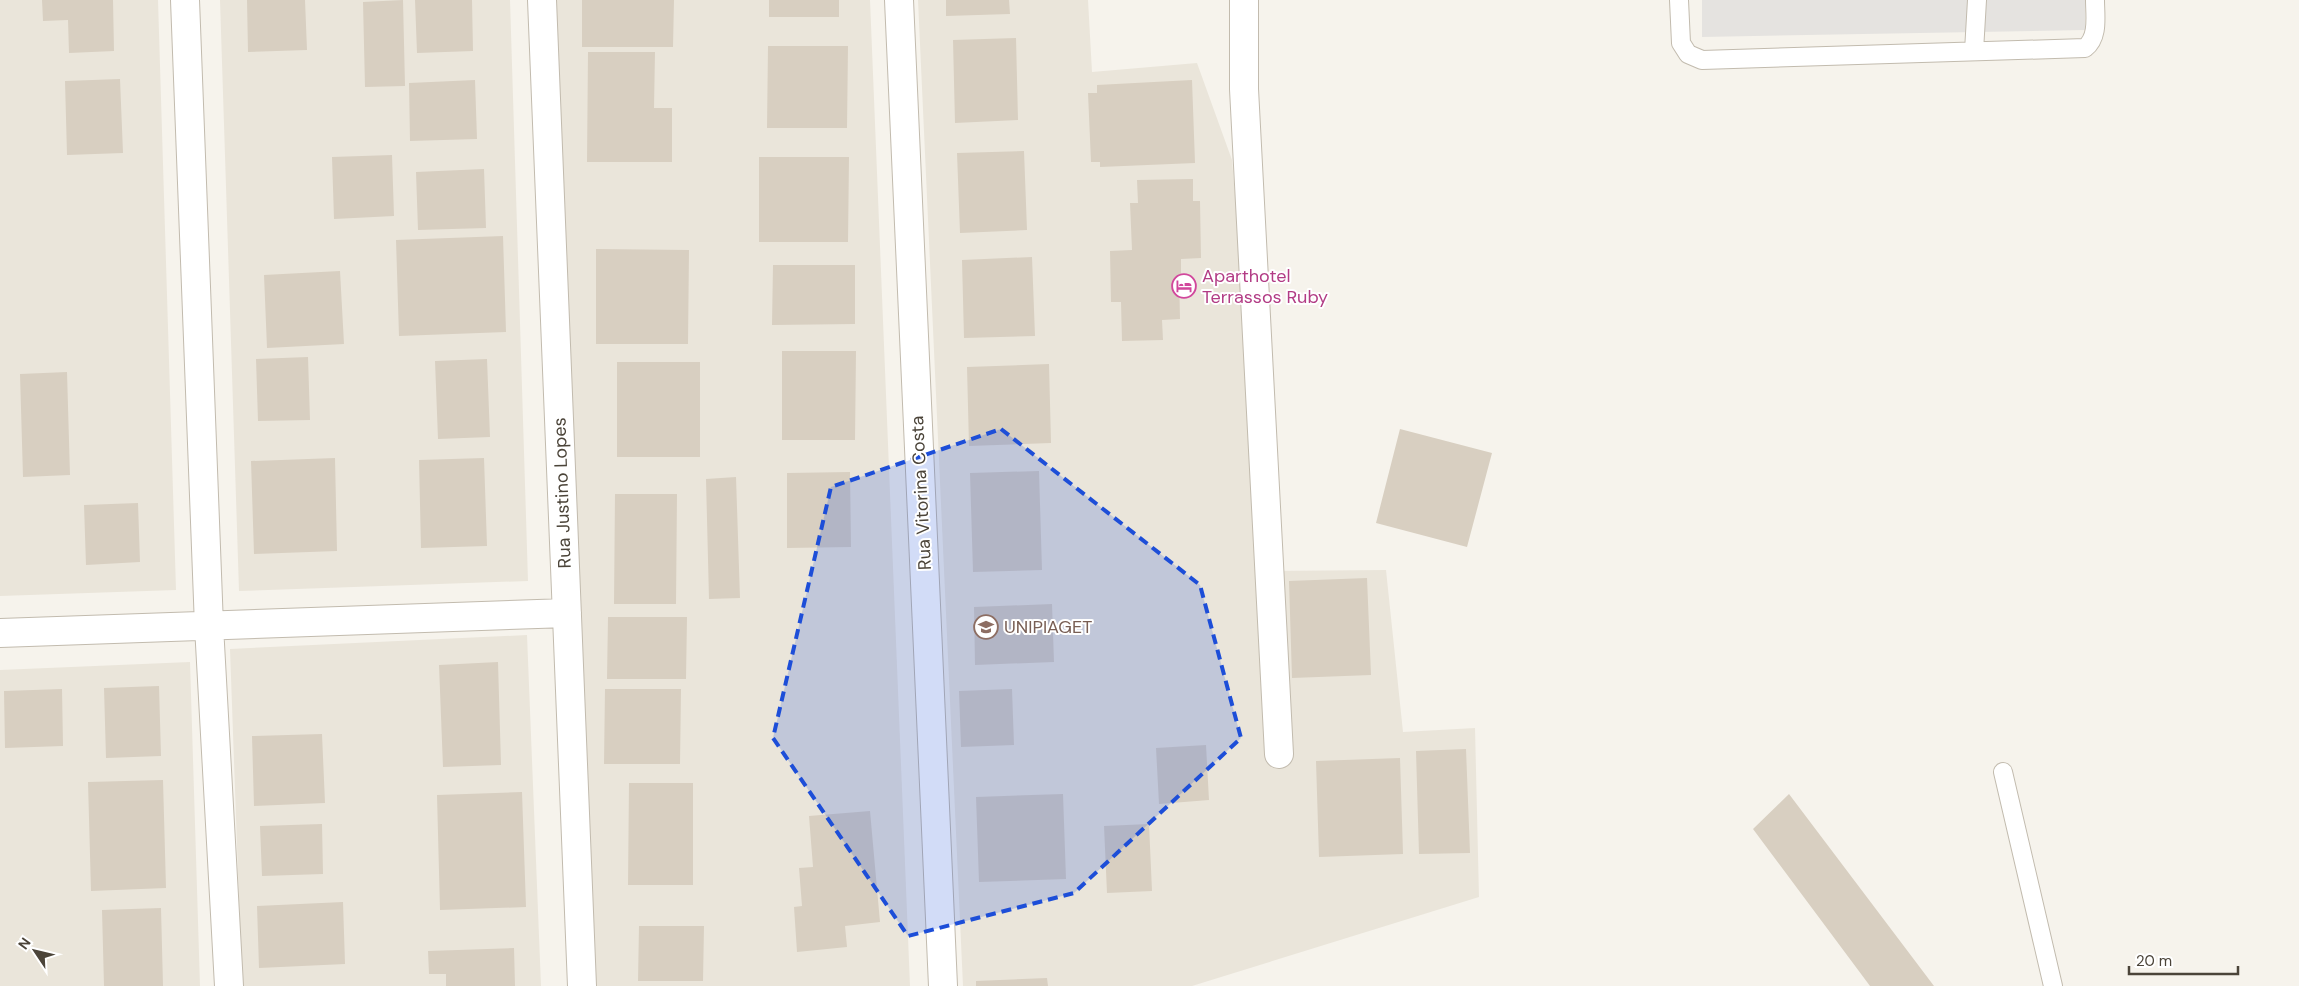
<svg xmlns="http://www.w3.org/2000/svg" width="2299" height="986" viewBox="0 0 2299 986" font-family="'DM Sans',sans-serif">
	<rect width="100%" height="100%" fill="#f6f3ec"/>
	<path fill="#eae5da" d="M0,0H158L176,590L0,596Z
		M220,0H510L528,581L239,591Z
		M555,0H870L910,986H596Z
		M918,0H1088L1092,72L1197,63L1232,160L1267,571L1386,570L1403,732L1475,728L1479,897L1192,986H963Z
		M527,635L541,986H242L230,649Z
		M190,662L200,986H0V670Z"/>
	<path fill="#e5e3e0" d="M1702,0H2085V30L1702,37Z"/>
	<path fill="#d8cfc1" d="M42,0H113L114,51L69,53L68,20L43,21Z
		M247,0H305L307,50L248,52Z
		M403,0L405,86L365,87L363,2Z
		M415,0H472L473,51L417,53Z
		M582,0H674L673,47H582Z
		M769,0H839V17H769Z
		M946,0H1009L1010,14L946,16Z
		M1016,38L1018,120L955,123L953,40Z
		M768,46H848L847,128H767Z
		M588,52H655L654,108H672V162H587Z
		M120,79L123,153L67,155L65,81Z
		M475,80L477,139L410,141L409,83Z
		M1192,80L1195,163L1100,167V162H1091L1088,93H1097V85Z
		M1024,151L1027,230L960,233L957,153Z
		M392,155L394,216L334,219L332,157Z
		M759,157H849L848,242H759Z
		M484,169L486,228L418,230L416,172Z
		M1193,179V201H1200L1201,258L1181,259V274H1179L1180,319L1162,320L1163,340L1122,341L1121,302H1111L1110,251L1132,250L1130,203H1138L1137,180Z
		M503,236L506,332L399,336L396,240Z
		M596,249L689,250L688,344H596Z
		M1032,257L1035,336L964,338L962,260Z
		M773,265H855V324L772,325Z
		M340,271L344,344L267,348L264,275Z
		M782,351H856L855,440H782Z
		M308,357L310,420L258,421L256,359Z
		M487,359L490,437L438,439L435,361Z
		M617,362H700V457H617Z
		M1049,364L1051,443L969,446L967,367Z
		M67,372L70,475L23,477L20,374Z
		M1400,429L1492,453L1467,547L1376,523Z
		M335,458L337,551L254,554L251,461Z
		M484,458L487,546L421,548L419,460Z
		M1039,471L1042,570L973,572L970,473Z
		M850,472L851,547L787,548V473Z
		M736,477L740,598L709,599L706,479Z
		M615,494H677L676,604H614Z
		M138,503L140,562L86,565L84,505Z
		M1367,578L1371,675L1292,678L1289,581Z
		M1052,604L1054,662L975,665L974,607Z
		M608,617H687L686,679H607Z
		M498,662L501,765L443,767L439,665Z
		M159,686L161,756L106,758L104,688Z
		M62,689L63,746L5,748L4,691Z
		M605,689H681L680,764H604Z
		M1012,689L1014,745L961,747L959,691Z
		M322,734L325,803L254,806L252,736Z
		M1206,745L1209,800L1159,804L1156,748Z
		M1466,749L1470,853L1419,854L1416,751Z
		M1400,758L1403,854L1319,857L1316,761Z
		M163,780L166,888L91,891L88,782Z
		M629,783H693V885H628Z
		M522,792L526,907L440,910L437,795Z
		M1063,794L1066,879L979,882L976,797Z
		M1789,794L1934,986H1870L1753,829Z
		M870,811L880,922L845,926L847,947L797,952L794,907L802,906L799,868L813,867L809,816Z
		M322,824L323,874L262,876L260,826Z
		M1149,824L1152,891L1107,893L1104,826Z
		M343,902L345,964L259,968L257,906Z
		M161,908L163,986H104L102,910Z
		M639,926H704L703,981H638Z
		M514,948L515,986H446V974H429L428,951Z
		M1047,978L1048,986H976V981Z"/>
	<g fill="none" stroke-linecap="round" stroke-linejoin="round">
		<g stroke="#c2bbae" stroke-width="20">
			<path id="service" d="M1679,0L1681,43L1688,54L1702,60L2085,48C2099,37 2095,16 2095,0
				M1974,51L1977,0
				M2003,772L2053,986"/>
		</g>
		<g stroke="#c2bbae" stroke-width="30">
			<path id="minor" d="M185,0L209,626L229,986
				M542,0L582,986
				M899,0L943,986
				M1244,0V89L1279,754
				M0,633L567,613"/>
		</g>
		<use href="#service" stroke="#fff" stroke-width="18"/>
		<use href="#minor" stroke="#fff" stroke-width="28"/>
	</g>
	<path fill="#1d4ed8" fill-opacity="0.2" stroke="#1d4ed8" stroke-width="4" stroke-dasharray="10 6" stroke-linejoin="round" d="M1001,429L1200,585L1241,738L1074,893L908,936L773,738L831,487Z"/>
	<defs>
		<g id="hotel-ring" transform="scale(1.25)"><circle r="9.5" fill="#fff" stroke="#d1479c" stroke-width="1.5"/><path d="M-6-4.5h1.5V1H6V5H4.5V3h-9V5H-6ZM-4 0a1.8 1.8 0 1 1 3.6 0ZM.5 0V-2.5h3Q6-2.5 6 0Z" fill="#d1479c"/></g>
		<g id="school-ring" transform="scale(1.25)"><circle r="9.5" fill="#fff" stroke="#8d6e63" stroke-width="1.5"/><path d="M0-5L7-2L0 1L-7-2ZM-4 1L0 2.5L4 1V4Q0 6-4 4Z" fill="#8d6e63"/></g>
	</defs>
	<g fill-rule="evenodd">
		<use href="#hotel-ring" x="1184" y="286"/>
		<use href="#school-ring" x="986" y="627"/>
	</g>
	<g text-anchor="middle" dominant-baseline="central" stroke-width="4" stroke-linejoin="round" paint-order="stroke">
		<g font-size="18" fill="#b23c85" stroke="#fff" text-anchor="start">
			<text x="1202" y="276">Aparthotel<tspan x="1202" dy="21">Terrassos Ruby</tspan></text>
		</g>
		<g font-size="18" fill="#4b4439" stroke="#fff">
			<text transform="translate(562 493) rotate(-92)">Rua Justino Lopes</text>
			<text transform="translate(921 493) rotate(-93)">Rua Vitorina Costa</text>
		</g>
		<g font-size="18" fill="#785e54" stroke="#fff" text-anchor="start">
			<text x="1004" y="627">UNIPIAGET</text>
		</g>
	</g>
	<g transform="translate(35 951) rotate(305)" stroke="#ffffff" stroke-width="4" paint-order="stroke">
	<path d="M0-4L9 19L0 12L-9 19Z" fill="#4b4439"/>
	<text y="-8" font-size="14" font-weight="bold" text-anchor="middle" fill="#4b4439">N</text>
	</g>
	<path d="M2129 966v8h109v-8" fill="none" stroke="#4b4439" stroke-width="2.5"/>
	<text x="2136" y="966" font-size="15" fill="#4b4439" stroke="#ffffff" stroke-width="4" paint-order="stroke">20 m</text>
</svg>
